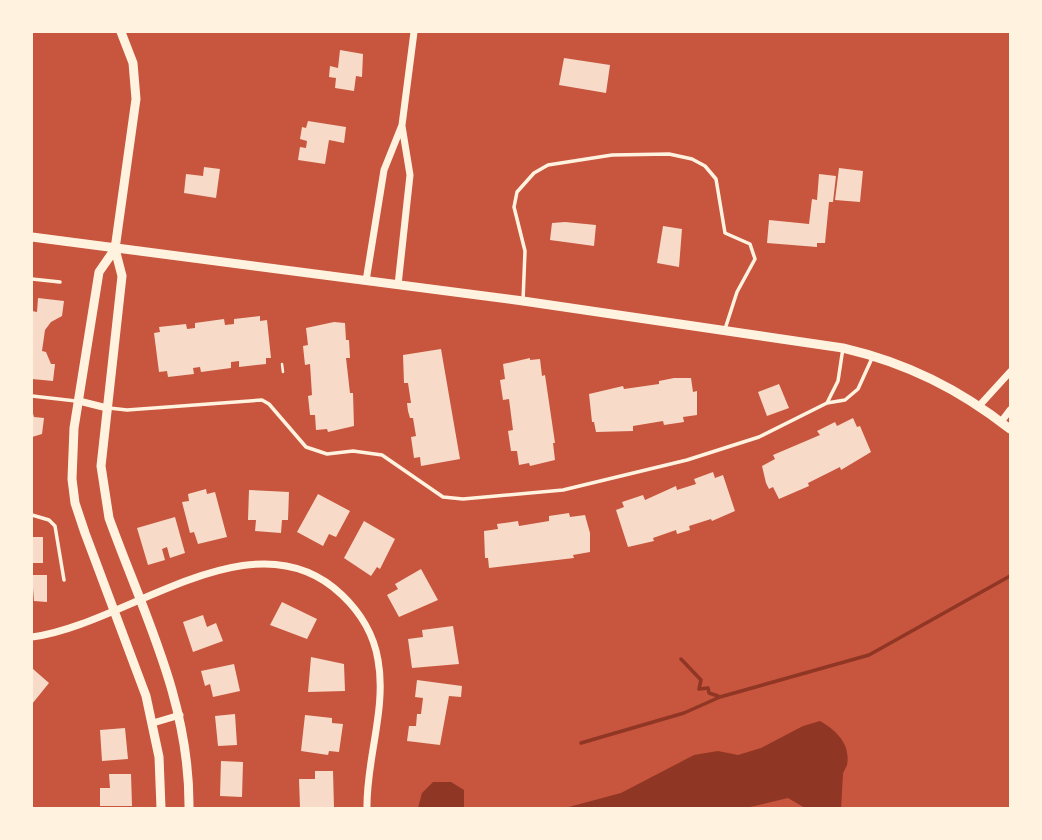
<svg xmlns="http://www.w3.org/2000/svg" width="1042" height="840" viewBox="0 0 1042 840" font-family="'PT Sans Narrow',sans-serif">
	<rect width="100%" height="100%" fill="#c8553d"/>
	<path fill="#8f3625" d="M820,721C836,730 851,744 847,765C846,768 843,772 843,775C842,786 842,797 841,808H805L788,798L746,808H565L621,793L694,755L718,751L738,755L761,748L803,726Z
		M433,782H451L464,790V808H418L422,793Z"/>
	<g fill="none" stroke-linecap="round" stroke-linejoin="round">
		<path stroke="#8f3625" stroke-width="3.5" d="M681,659L701,680L699,689L708,688L709,693L718,696
			M581,743L684,713L720,697L869,655L1010,576"/>
	</g>
	<path fill="#f7dbc8" d="M340,50L363,54L362,77L356,76L354,91L335,88L336,78L329,77L330,66L338,68Z
		M564,58L610,65L606,93L559,85Z
		M308,121L346,127L344,143L329,140L325,164L298,160L300,147L306,148L307,141L300,139L302,127L306,128Z
		M204,167L220,169L216,198L184,193L186,174L203,176Z
		M839,168L863,171L860,202L835,200Z
		M819,174L836,176L833,202H829L825,243H817V247L767,243L769,220L809,224L812,199L817,200Z
		M565,222L596,225L594,246L550,240L552,223Z
		M663,226L682,229L679,267L657,263Z
		M38,298L64,301L62,316L51,322L45,330L42,351L46,352L51,364H55L53,381L32,379V311L37,312Z
		M260,316V321L267,320L271,358H266V364L239,367V361L231,362V368L201,372L200,367L193,368L194,374L168,377L167,371L159,372L154,333L160,332L159,327L186,324L187,329L195,328V323L224,319L225,325L234,324V319Z
		M334,322L345,323L346,340H349L350,358H346L350,393H353L354,426L328,432L327,429L316,430L315,415H310L308,396L312,395L310,364L305,365L303,346L308,345L306,328Z
		M441,349L460,459L421,466L420,457L414,458L411,437L416,436L413,418H410L408,411L407,403H411L408,383H404L403,355Z
		M530,358V360L540,359L542,376L545,375L555,443H553L555,460L530,466L529,463L519,465L517,451H511L508,431L513,430L509,399L503,400L500,380L505,379L503,364Z
		M674,378H691L693,392L697,391V415L683,417L684,422L664,425L663,421L633,426V431L596,432L594,422H592L589,394L623,386L624,389L659,384V381Z
		M779,384L789,408L767,416L758,392Z
		M32,410L34,417L44,418L42,434L32,437Z
		M853,418L857,427L860,426L871,452L841,470L840,467L808,483L809,486L779,499L773,487L769,489L766,483L762,466L775,459L773,455L820,435L817,431L835,422L837,426Z
		M713,472L715,478L723,475L735,511L712,521L711,519L689,526L690,530L677,534L676,530L653,538L654,541L628,547L616,510L624,507L622,502L643,495L645,500L676,486L677,490L696,484L694,479Z
		M206,489L207,494L215,492L227,537L198,544L194,532L190,533L182,502L189,501L188,494Z
		M249,490L289,492L288,520H282L281,533L255,531L256,520H248Z
		M318,494L350,511L336,537L329,534L323,546L297,532Z
		M569,513L570,517L585,515L590,533V552L573,555L574,558L489,568L488,558H485L484,531L498,529L497,524L518,521L519,526L549,521V516Z
		M175,517L185,553L170,558L167,547L162,549L165,560L148,565L137,528Z
		M364,521L395,539L380,569L377,567L371,576L344,558Z
		M32,537H43V563H32Z
		M421,569L438,600L399,617L387,595L398,589L395,584Z
		M32,575H47V602L34,601Z
		M282,602L317,619L307,639L270,625Z
		M203,615L207,627L216,623L223,641L193,652L183,622Z
		M453,626L459,664L412,668L408,639L423,637L422,630Z
		M311,657L344,664L345,691L308,692Z
		M234,664L240,691L213,697L210,684L205,686L201,671Z
		M33,669L49,683L32,704V671Z
		M417,680L462,686L461,697L449,696L440,745L407,741L409,726H416L417,714H421L423,698L415,697Z
		M235,714L237,745L218,746L215,716Z
		M305,715L332,718V723L343,724L339,752L329,751L328,755L301,751Z
		M125,728L128,759L102,761L100,730Z
		M221,761L243,762L242,797L220,796Z
		M315,771H333L334,808H300L299,779H315Z
		M109,774H131L132,806H100V788H110Z"/>
	<g fill="none" stroke-linecap="round" stroke-linejoin="round">
		<path stroke="#fff3e0" stroke-width="2.5" d="M282,364L283,372"/>
		<path stroke="#fff3e0" stroke-width="3.5" d="M32,279L60,282
			M523,301L525,251L514,207L517,192L534,173L548,165L612,155L669,154L692,159L705,166L716,179L725,233L750,244L755,259L737,292L725,329
			M32,396L76,401
			M827,403L838,381L843,348
			M109,408L127,410L262,400L269,404L306,447L327,454L353,451L382,455L443,497L463,499L563,490L687,460L759,437L827,403L845,400L858,389L873,356
			M32,515L49,520L55,526L64,580"/>
		<path stroke="#fff3e0" stroke-width="7" d="M366,281L384,170L402,125L414,32
			M398,285L410,175L402,126
			M79,401L107,408
			M979,406L1010,372
			M1001,422L1010,410
			M32,637C127,625 254,510 342,595C360,612 374,635 378,660C387,708 366,760 367,808
			M153,723L180,715"/>
		<path stroke="#fff3e0" stroke-width="9" d="M121,32L133,63L136,99L115,249L122,276L101,466L109,518C144,615 190,702 189,808
			M32,237L523,301L843,348C907,363 959,389 1010,429
			M115,249L99,272L74,428L72,479L75,503L85,533L146,696L159,757L161,808"/>
	</g>
	<rect width="1042" height="840" fill="none" stroke="#fff3e0" stroke-width="66"/>
</svg>
